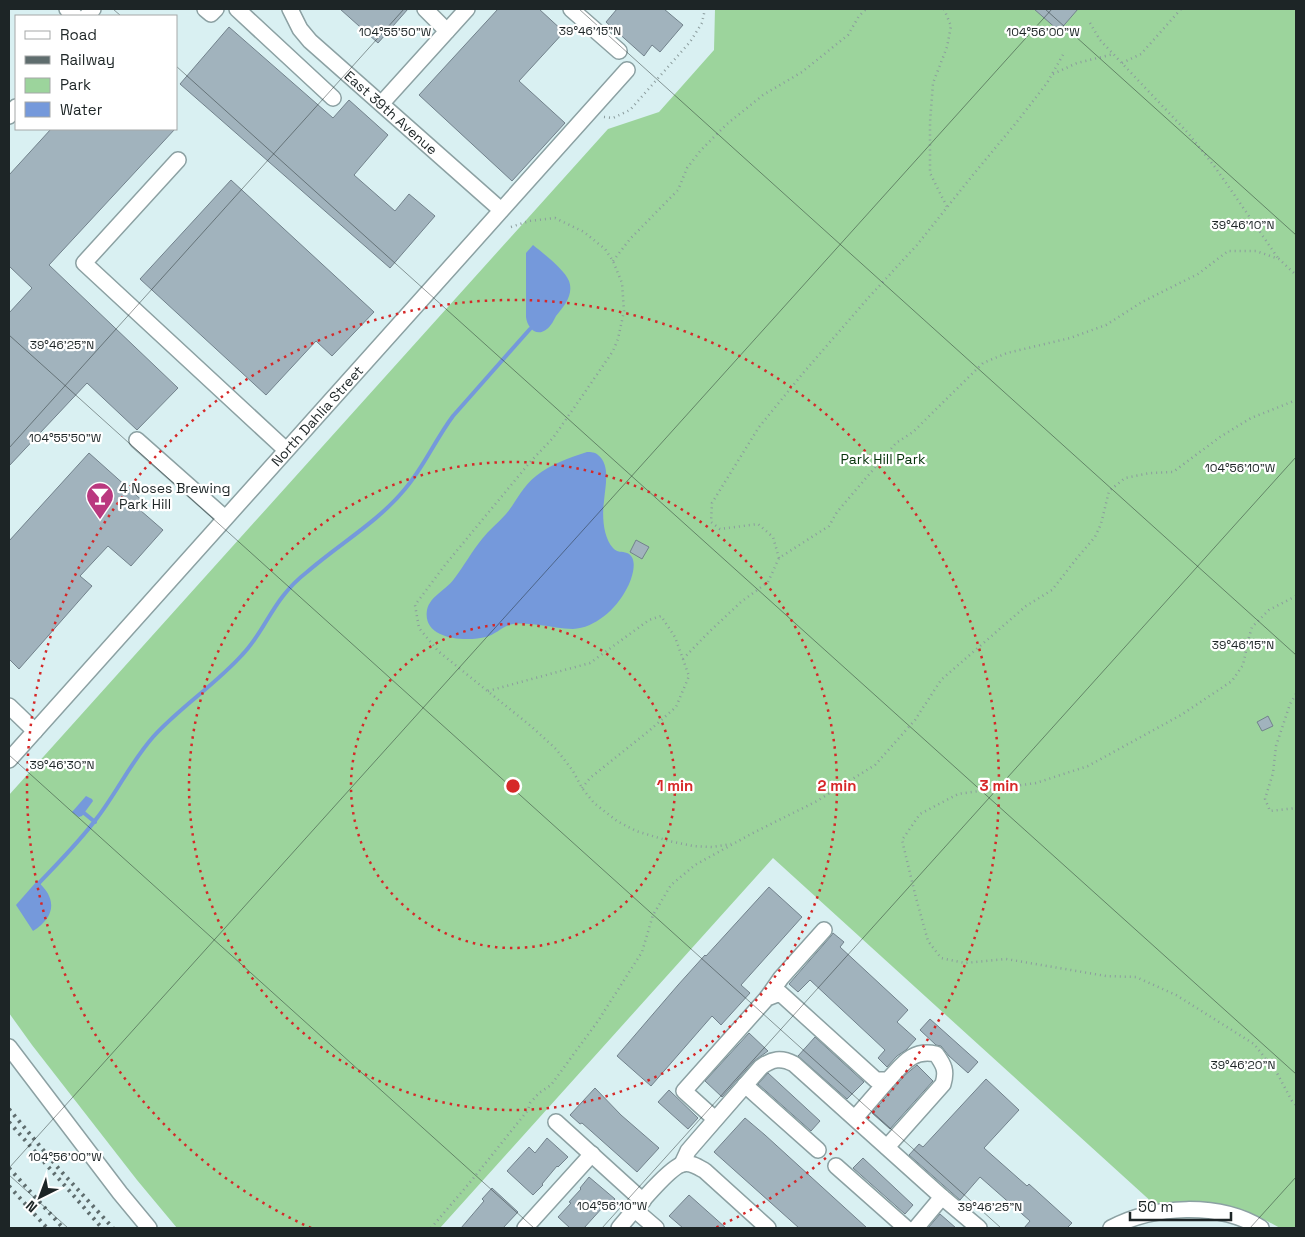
<svg xmlns="http://www.w3.org/2000/svg" width="1305" height="1237" viewBox="0 0 1305 1237" font-family="'Space Grotesk',sans-serif">
	<rect width="100%" height="100%" fill="#d9f0f2"/>
	<path fill="#9cd49c" d="M715,9H1296V1228H1280L1267,1221L1251,1214L1196,1203L1155,1205L773,858L440,1228H177L137,1180L32,1045L9,1013V795L608,129L659,112L714,50Z"/>
	<path fill="#7599db" d="M533,245C544,254 564,269 569,281C574,295 564,306 556,316C554,320 551,326 547,329C536,338 527,327 526,317V253Z
		M587,452C591,452 595,452 598,455C611,465 605,487 604,501C602,516 603,537 613,548C617,553 622,551 627,553C640,558 631,582 626,590C616,609 595,628 573,629C562,629 550,626 539,625C530,624 518,622 509,625C501,628 494,635 486,637C466,642 422,640 427,610C430,596 446,590 454,579C464,566 472,551 482,539C489,530 498,523 506,514C517,501 521,488 536,476C551,464 569,458 587,452Z
		M86,796L92,799L93,801L82,816L79,817L72,812Z
		M37,881C58,899 55,917 33,931L16,905Z"/>
	<g fill="none" stroke-linecap="round" stroke-linejoin="round">
		<path stroke="#7599db" stroke-width="4" d="M84,813L95,822
			M39,883C59,862 80,841 97,818C117,792 131,762 153,737C180,707 215,685 242,655C259,638 268,615 283,596C290,587 298,579 307,572C339,544 378,522 405,489C424,467 435,440 453,416L530,329"/>
	</g>
	<path fill="#a1b3bd" stroke="#72828c" d="M340,9H408L378,43Z
		M498,9H539L564,32L519,81L565,123L512,181L419,95Z
		M617,9H664L683,25L660,52L652,45L644,56L606,22Z
		M1034,9H1078L1059,31Z
		M229,27L333,118L349,100L388,135L354,175L395,211L409,194L435,216L390,268L180,84Z
		M51,129H175L49,265L178,388L137,430L87,383L9,466V313L32,288L9,266V175Z
		M231,180L374,312L332,356L316,341L266,395L140,279Z
		M89,453L146,504L140,510L163,530L131,566L108,546L80,576L92,586L19,669L9,659V541Z
		M636,540L649,547L642,559L630,552Z
		M1268,716L1273,726L1262,731L1257,722Z
		M769,887L802,917L741,985L750,993L740,1004L721,1025L712,1016L651,1086L617,1056L678,985L705,955L706,956Z
		M833,933L844,942L840,947L908,1010L897,1022L916,1039L906,1050L897,1056L887,1067L878,1058L885,1050L810,980L798,992L789,984L831,936Z
		M930,1019L978,1062L968,1073L949,1056L941,1046L936,1045L920,1030Z
		M749,1033L768,1051L754,1061L722,1097L705,1081Z
		M815,1037L864,1082L847,1099L798,1056Z
		M917,1065L933,1081L890,1129L872,1113L905,1075Z
		M768,1073L820,1121L811,1131L758,1084Z
		M986,1079L1019,1110L984,1148L1027,1186L1029,1184L1072,1223L1067,1228H1024L1030,1221L980,1177L960,1200L909,1155L919,1144L923,1147Z
		M595,1088L621,1115L659,1148L637,1172L582,1123L580,1124L570,1115Z
		M669,1090L698,1118L688,1129L658,1102Z
		M745,1118L765,1135L867,1228H799L714,1152Z
		M547,1138L568,1157L558,1167L557,1166L542,1184L543,1185L533,1195L507,1171L529,1147L535,1153Z
		M863,1158L913,1205L905,1214L853,1168Z
		M589,1177L615,1199L605,1210L603,1207L584,1228H570L558,1217L571,1203L569,1202L581,1189L580,1188Z
		M492,1188L518,1212L503,1228H461L484,1201L482,1199Z
		M689,1195L726,1228H683L669,1216Z
		M940,1214L956,1228H928Z"/>
	<g fill="none" stroke-linecap="round" stroke-linejoin="round">
		<g stroke="#8ca1a3" stroke-width="18">
			<g id="minor">
				<path d="M67,9L75,16"/>
				<path d="M205,9L211,14L216,9"/>
				<path d="M237,9L333,98"/>
				<path id="s1" d="M290,9L300,29L310,41L501,210"/>
				<path d="M425,9L447,31"/>
				<path d="M571,9L619,51"/>
				<path d="M87,16L93,9"/>
				<path d="M382,103L467,9"/>
				<path d="M9,116L16,107"/>
				<path d="M178,160L84,263L286,450"/>
				<path d="M137,440L225,518"/>
				<path d="M9,706L35,731"/>
				<path id="s2" d="M9,760L627,70"/>
				<path d="M767,998L781,978L824,930"/>
				<path d="M9,1047L120,1193L149,1228"/>
				<path d="M745,1085L818,1150"/>
				<path d="M855,1118L888,1080"/>
				<path d="M715,1119L684,1091L767,998L780,993L876,1080H888C903,1064 912,1049 936,1054C944,1065 947,1071 943,1084L887,1147"/>
				<path d="M556,1122L643,1201"/>
				<path d="M682,1164L688,1151L694,1144L761,1067C772,1059 781,1057 794,1064L942,1197L979,1228"/>
				<path d="M836,1166L906,1228"/>
				<path d="M635,1210L656,1228"/>
				<path d="M525,1228L592,1154"/>
				<path d="M619,1228C630,1215 669,1167 683,1164C691,1162 698,1167 705,1171L768,1228"/>
				<path d="M916,1228L942,1197"/>
				<path d="M1111,1228C1154,1205 1219,1202 1261,1228"/>
			</g>
		</g>
		<path stroke="#8b9c9d" stroke-width="2.5" stroke-dasharray="1 4" stroke-linecap="butt" d="M944,9L951,26L947,47L933,83L930,122V173L947,207
			M1090,23L1100,40L1188,133L1215,167L1278,258
			M1122,63L1141,54L1181,9
			M1053,74L1077,63L1114,54
			M604,117L613,118L630,110L690,42L702,23L705,9
			M511,227L529,221L555,218L584,232L605,249L613,261L622,283L624,311L618,339L613,351L585,392L553,438L531,461L445,565L415,605L419,628L438,651L532,727L556,749L573,771L582,788L594,803L617,821L636,831L669,841L693,846L712,847L731,844
			M613,261L630,239L678,190L687,168L701,150L727,124L763,95L802,72L848,35L859,16L866,9
			M779,558L773,537L758,524L720,529L711,522L712,503L759,427L804,372L869,297L917,245L972,176L1016,123L1047,83L1064,53
			M1296,596L1269,610L1252,627L1249,637L1243,665L1232,681L1181,715L1088,766L1036,783L958,794L920,814L902,840L916,898L928,941L941,958L965,963L1006,959L1106,976L1136,977L1176,995L1254,1044L1277,1073L1292,1101L1296,1105
			M683,659L708,633L741,602L768,582L779,558L829,526L837,512L896,443L913,432L983,363L1007,353L1070,338L1106,325L1142,302L1198,274L1228,251H1256L1279,259L1296,275
			M488,691L590,663L649,620L661,616L675,637L689,676L676,707L650,730L590,778L582,788
			M1296,694L1290,704L1276,746L1273,773L1265,799L1270,811L1296,808
			M431,1228L472,1180L528,1110L530,1103L539,1093L551,1085L598,1021L642,952L653,915L671,885L695,865L751,834L817,801L875,765L915,720L941,680L1026,606L1052,590L1077,558L1095,537L1101,524L1109,491L1125,478L1150,473L1173,472L1220,437L1251,418L1284,405L1296,400"/>
		<use href="#minor" stroke="#fff" stroke-width="15"/>
		<path stroke="#5f6d6e" stroke-width="4" stroke-dasharray="2.5 5" stroke-linecap="butt" d="M9,1109L59,1169L113,1228
			M9,1122L102,1228
			M9,1168L63,1228
			M9,1186L47,1228"/>
	</g>
	<path fill="none" stroke="#1d2526" stroke-width="1" stroke-opacity="0.45" d="M113,9L121,16M579,9L1296,655M1045,9L1296,235M176,66L1296,1074M9,335L1001,1228M9,448L404,9M9,755L534,1228M9,1168L1052,9M9,1175L68,1228M602,1228L1296,457M1250,1228L1296,1177"/>
	<g fill="none" stroke="#d62828" stroke-width="2.5" stroke-dasharray="2.5 5">
		<circle cx="513" cy="786" r="162"/>
		<circle cx="513" cy="786" r="324"/>
		<path d="M311 1228A486 486 0 1 1 715 1228"/>
	</g>
	<defs>
		<g id="bar-pin" transform="scale(1.4375)"><path d="M0 17L-7.5 6A9.5 9.5 0 1 1 7.5 6Z" fill="#ba387f" stroke="#fff"/><path d="M-6-5H6L.8 .8V4.5H3.5V6h-7V4.5H-.8V.8Z" fill="#fff"/></g>
	</defs>
	<g fill-rule="evenodd">
		<use href="#bar-pin" x="100" y="496"/>
	</g>
	<g text-anchor="middle" dominant-baseline="central" stroke-width="4.5" stroke-linejoin="round" paint-order="stroke">
		<g font-size="14" fill="#1d2526" stroke="#fff">
			<text stroke="none"><textPath href="#s1" startOffset="146">East 39th Avenue</textPath></text>
			<text stroke="none"><textPath href="#s2" startOffset="462">North Dahlia Street</textPath></text>
		</g>
		<g font-size="14" fill="#06340b" stroke="#fff">
			<text x="883" y="459">Park Hill Park</text>
		</g>
		<g font-size="14" fill="#1d2526" stroke="#fff" text-anchor="start">
			<text x="119" y="488">4 Noses Brewing<tspan x="119" dy="16">Park Hill</tspan></text>
		</g>
	</g>
	<g font-size="12" text-anchor="middle" fill="#1d2526" stroke="#fff" stroke-width="4.5" stroke-linejoin="round" paint-order="stroke">
		<text x="590" y="35">39°46'15"N</text>
		<text x="395" y="36">104°55'50"W</text>
		<text x="1043" y="36">104°56'00"W</text>
		<text x="1243" y="229">39°46'10"N</text>
		<text x="62" y="349">39°46'25"N</text>
		<text x="65" y="442">104°55'50"W</text>
		<text x="1240" y="472">104°56'10"W</text>
		<text x="1243" y="649">39°46'15"N</text>
		<text x="62" y="769">39°46'30"N</text>
		<text x="1243" y="1069">39°46'20"N</text>
		<text x="65" y="1161">104°56'00"W</text>
		<text x="612" y="1210">104°56'10"W</text>
		<text x="990" y="1211">39°46'25"N</text>
	</g>
	<circle cx="513" cy="786" r="8" fill="#d62828" stroke="#fff" stroke-width="2.5"/>
	<g font-size="15" text-anchor="middle" font-weight="bold" fill="#d62828" stroke="#fff" stroke-width="4.5" stroke-linejoin="round" paint-order="stroke">
		<text x="675" y="791">1 min</text>
		<text x="837" y="791">2 min</text>
		<text x="999" y="791">3 min</text>
	</g>
	<rect width="1305" height="1237" fill="none" stroke="#1d2526" stroke-width="20"/>
	<rect x="15" y="15" width="162" height="115" fill="#ffffff" stroke="#a5a8a8"/>
	<rect x="25" y="31" width="25" height="8" fill="#ffffff" stroke="#a5a8a8"/>
	<text x="60" y="40" font-size="15" fill="#1d2526">Road</text>
	<rect x="25" y="56" width="25" height="8" fill="#5f6d6e" stroke="#a5a8a8"/>
	<text x="60" y="65" font-size="15" fill="#1d2526">Railway</text>
	<rect x="25" y="78" width="25" height="15" fill="#9cd49c" stroke="#a5a8a8"/>
	<text x="60" y="90" font-size="15" fill="#1d2526">Park</text>
	<rect x="25" y="102" width="25" height="15" fill="#7599db" stroke="#a5a8a8"/>
	<text x="60" y="115" font-size="15" fill="#1d2526">Water</text>
	<g transform="translate(40 1197) rotate(222)" stroke="#ffffff" stroke-width="4" paint-order="stroke">
	<path d="M0-4L9 19L0 12L-9 19Z" fill="#1d2526"/>
	<text y="-8" font-size="14" font-weight="bold" text-anchor="middle" fill="#1d2526">N</text>
	</g>
	<path d="M1130 1212v8h101v-8" fill="none" stroke="#1d2526" stroke-width="2.5"/>
	<text x="1138" y="1212" font-size="15" fill="#1d2526" stroke="#ffffff" stroke-width="4" paint-order="stroke">50 m</text>
</svg>
